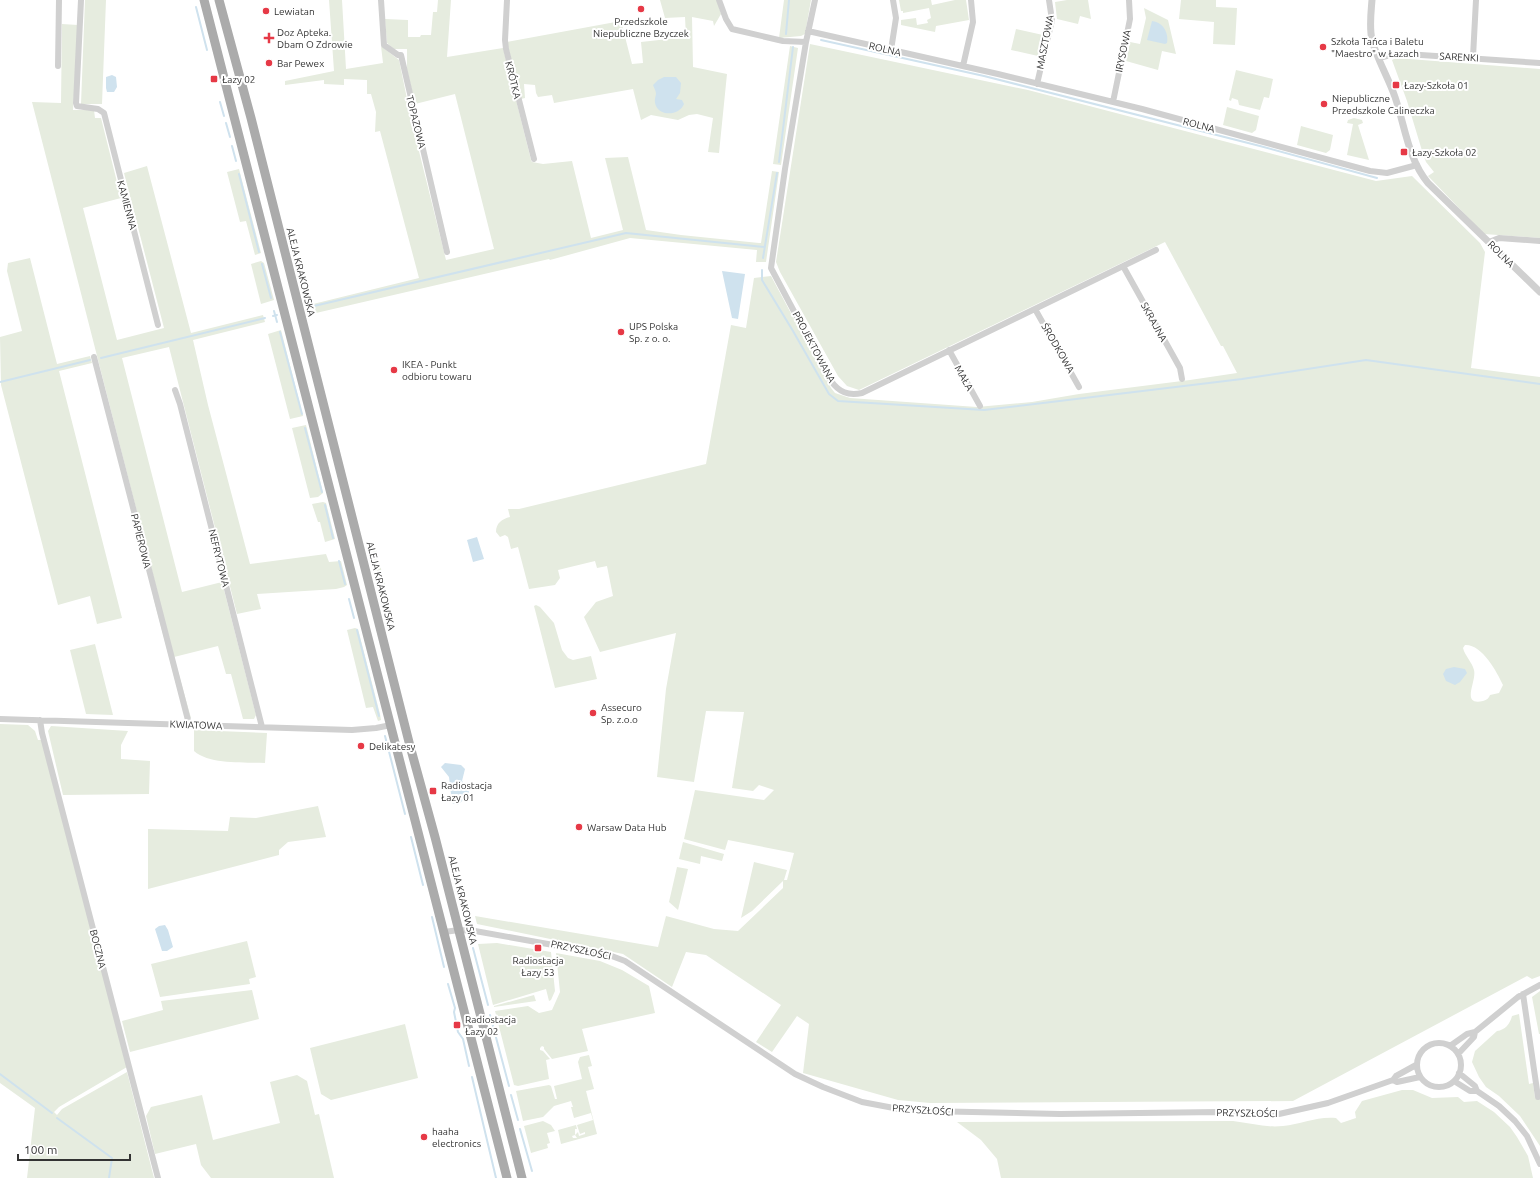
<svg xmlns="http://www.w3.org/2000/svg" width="1540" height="1178" viewBox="0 0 1540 1178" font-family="Ubuntu,sans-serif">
	<rect width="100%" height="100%" fill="#fff"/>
	<path fill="#e6ecdf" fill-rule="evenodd" d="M85,0H106L102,104H81Z
		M329,0H342L346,69L383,63L381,46L399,60L412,123L446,260L494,249L455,94L415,104L407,69V49H394L387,43L385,19L408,20V37H420L421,35H431L433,12H437L438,0H451L447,57L503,48L531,160L532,162L543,164L572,161L591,238L623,230L605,158L628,157L646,230L681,235L759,243H761L772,171L779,172L766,262H756L757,250L630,238L550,260L549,259L316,313L313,304L419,278L380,131L375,132L376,112L371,94H367V80L344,79V85L324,84V80L285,85V81L334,71Z
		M660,0H717L721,14L714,26L713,21L692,17L693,67L727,74L719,153L708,152L713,118L697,114L689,115L678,120L651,115L641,120L633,89L554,103L552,95L538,97L536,93L535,85L524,84L525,98L521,99L507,42L621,21L632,64L643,63L641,42L686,37L685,17L665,18Z
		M784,0H811L805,34L801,36L779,38Z
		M899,0H931L932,5L955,0H966L969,20L936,26L935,32L901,25V20L916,18L917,25L928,23L927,20L931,18L929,8L903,13V11H901Z
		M1067,0H1088L1091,19L1080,16L1078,24L1057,19L1055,2Z
		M1181,0H1216V7L1237,8L1235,45L1213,44L1214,22L1179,19Z
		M1144,8L1168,20L1176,54L1162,51L1158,70L1126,61L1130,42L1140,44L1146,18Z
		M62,24L78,25L73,110H94L95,118H101L121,198L83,208L117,340L164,328L124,173L147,166L191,333L263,315L265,322L193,340L208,405L250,564L326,554L329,562L341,561L347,585L344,587L336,589L257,594L261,609L237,614L169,347L122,358L182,592L222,582L256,715L254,719H243L231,674H226L218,646L174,657L191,718H185L153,596L158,594L32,102L61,103Z
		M1016,29L1043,35L1038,56L1011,50Z
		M810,44L1028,90L1376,181L1412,176L1480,243L1485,252L1471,368L1540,377V976L1532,979L1527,976L1293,1101L930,1103L898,1100L803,1073L809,1024L797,1016L772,1052L756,1042L781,1005L706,955L686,952L672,987L623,954L477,924L475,916L658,947L666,916L714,929L738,931L783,888V881L752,911L741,918L754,862L787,870L784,880H787L794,853L728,840L725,850L684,839L695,790L764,800L774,790L759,785L753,791L732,788L744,712L706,711L694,782L657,777L666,689L676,633L600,652L584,617L596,602L613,596L607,566L597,568L595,561L558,570L560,578L555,585L529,589L518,547L511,549L508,537L505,535L500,537L496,532C496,523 502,519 510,517L508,509H519L706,464L731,325L746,328L754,278L771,276L831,388L835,393L850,398L977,407L1032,402L1079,394L1190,380L1237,373L1223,346H1221L1165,242L859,390L847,386L838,376L780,272L776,262ZM1465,645C1482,644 1497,672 1503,685L1499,693L1490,695C1489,698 1487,700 1483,701C1460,706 1477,681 1474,670C1472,662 1465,656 1463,648Z
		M790,46L798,48L781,165L773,164Z
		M1396,58L1540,69V238L1484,234L1428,176L1434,172L1426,162L1423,154L1407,101L1392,60Z
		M1236,70L1273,79L1269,98L1264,97L1260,110L1239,105L1238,100L1232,98L1231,101L1229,100Z
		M1227,107L1259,116L1256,130L1252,133L1223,125Z
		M1354,118L1362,120L1363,123L1358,125L1369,160L1347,155L1353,124L1347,123L1348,120Z
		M1301,126L1333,135L1330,150L1326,153L1297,145Z
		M239,169L261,253L255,255L246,221L240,222L227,172Z
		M30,258L57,364L90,356L92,363L59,371L122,618L97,624L90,596L58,605L1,385L0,337L22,331L7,271L8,263Z
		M261,261L264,263L274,300L261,304L251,264Z
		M281,330L303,416L290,419L268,334Z
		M306,425L323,493L318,497L310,498L292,428Z
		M323,502L326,503L335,539L325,542L320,522H318L312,504Z
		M376,549L385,585L381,587L371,552Z
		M536,605L540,607L554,623L562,650L568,658L573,660L591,656L597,679L555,688L534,606Z
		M355,628L358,629L380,714L381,720L378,721L373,707L366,708L347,630Z
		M95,644L113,715L86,714L70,650Z
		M0,724L28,725L35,731L38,740H42L127,1067L59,1107L54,1112L57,1115L62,1109L127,1072L154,1178H27L35,1108L0,1083Z
		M51,726L128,731L121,745V759L150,761L149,794L63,795L48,731Z
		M194,730L267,733L265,763C244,762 210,765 194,751Z
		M318,806L326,837L288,842L279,850V855L148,889V829L228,831L230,817L256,818Z
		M683,842L724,854L722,861L701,856L700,864L679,859Z
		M677,867L688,869L678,910L669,902Z
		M247,941L256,977L249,979L250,984L160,997L151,964Z
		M497,943L551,952L555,991L551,1000L549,1001L546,989L493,1005L478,944Z
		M556,953L600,961L622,970L649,986L655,1013L582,1029L588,1051L552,1059L544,1049V1047L542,1046L540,1048V1050L543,1051L550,1059L546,1060L549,1079L518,1086L514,1085L495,1011L528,1006L539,1013L552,1010L560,992Z
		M252,990L259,1019L130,1052L122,1021L163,1010L161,1001Z
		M1540,991V1034H1539L1532,997Z
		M534,995L536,1001L494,1007V1006Z
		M1519,1014L1529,1084L1533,1083L1535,1098L1540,1097V1146L1520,1116L1499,1096L1486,1087L1479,1077L1472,1062L1475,1051L1497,1031C1505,1030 1510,1024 1512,1016Z
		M405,1024L418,1078L331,1100L321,1094L310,1048Z
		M589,1055L592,1066L588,1067L594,1089L586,1091L597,1134L561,1144L558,1130L576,1125L577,1129H575V1135L572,1136L573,1138H577L575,1135L578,1132L579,1136L585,1134V1132L580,1134L577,1125L593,1120L591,1113L574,1118L571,1107H573L571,1101L554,1106L543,1117L523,1121L516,1091L549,1085L551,1086L555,1099H557L554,1086L582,1079L578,1062L580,1057Z
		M297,1075L307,1081L315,1115L319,1114L334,1178H211L201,1165L196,1144L155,1154L146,1116L151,1107L202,1095L213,1140L280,1123L270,1082Z
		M1402,1090H1413L1432,1098L1458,1097L1464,1102L1477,1101L1494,1112L1510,1127L1517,1137L1528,1156L1533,1178H1001L997,1159L981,1140L957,1122L1233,1121C1250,1123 1266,1128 1283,1126C1301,1124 1318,1116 1336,1118L1341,1123L1356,1118L1355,1112L1362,1101Z
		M543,1121L551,1125L555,1131L547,1133L550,1143L547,1144L548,1148L531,1153L524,1126Z"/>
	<path fill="#cfe2ee" d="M1152,21C1163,22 1169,33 1167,43L1165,44L1147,40Z
		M112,75L116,77L117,87L114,92H107L106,88V77Z
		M664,77H676L681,83L680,93L676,99L682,100L684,104C680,115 661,117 656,106C654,101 655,99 656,94C656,91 654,88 653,85L658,80Z
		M722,271L745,274L738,319L732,318Z
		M477,537L484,559L473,562L467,540Z
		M1454,667L1465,669L1467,673L1460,682L1455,685L1446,681L1443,674L1446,669Z
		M445,763L461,765L465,769L462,781L467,786L469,792L466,797L458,805L452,803L449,777L441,767Z
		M165,925L168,930L173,947L167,951H162L155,929L159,926Z"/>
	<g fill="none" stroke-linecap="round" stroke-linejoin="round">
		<path stroke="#cfe2ee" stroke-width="2" d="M196,7L207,50
			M786,34L789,0
			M821,40L984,76L1260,146L1377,178
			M220,102L224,116
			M226,123L230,137
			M232,146L236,161
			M779,162L793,47
			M239,174L259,252
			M763,258L777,173
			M262,264L271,298
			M762,270V280L793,331L829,394L838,401L984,410L1242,379L1366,360L1540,384
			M314,306L626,233L765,247
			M274,311L277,322
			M273,316L277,315
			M280,332L302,414
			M101,358L265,318
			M0,382L90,360
			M305,428L322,492
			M325,505L333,538
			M339,561L345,584
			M349,599L354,618
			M357,630L379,716
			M385,736L405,814
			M411,837L423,885
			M432,917L444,967
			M473,948L488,1005
			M448,984L455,1008L454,1012L458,1032L463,1039L469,1066
			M490,1015L509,1086
			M0,1074L52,1113
			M472,1077L496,1178
			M511,1095L518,1120
			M57,1118L112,1158L109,1178
			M520,1129L532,1171"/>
		<path stroke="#d0d0d0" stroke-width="6" d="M81,0L76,103L77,106L98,109L104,113L158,325
			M381,0L384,45L398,55H401L447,252
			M507,0L505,40L506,49L534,159
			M719,0L726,19L732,29L783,41L806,42
			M815,0L806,42L785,169L771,268L831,381C839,392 848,396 862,393L1156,250
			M808,31L998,74L1142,109L1370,171L1387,173L1417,165
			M891,50L896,18L893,0
			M1473,57L1476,0
			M1379,58L1394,54H1406L1540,63
			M58,66L59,0
			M963,66L973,22L971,0
			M1037,84L1052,20L1049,0
			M1113,102L1130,19L1129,0
			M1489,242L1499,238L1540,241
			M1123,266L1180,368L1182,379
			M1035,309L1079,387
			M949,350L980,406
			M94,357L189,724
			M175,390L180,404L262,727
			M0,719L352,730L376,728L391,725
			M40,720L42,733L158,1178
			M444,932L459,930L475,931L609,955L625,961L795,1074L823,1087L862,1102L899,1109L926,1111L1060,1114L1219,1112L1279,1114L1328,1103L1393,1080L1396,1076L1416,1065
			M1523,994L1538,1097
			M1417 1065a22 22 0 1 1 44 0a22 22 0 1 1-44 0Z
			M1450,1046L1467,1034L1475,1032L1518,997L1540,985
			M1458,1054L1474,1037L1475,1032
			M1459,1073L1475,1086L1477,1091L1499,1106L1515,1121L1527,1136L1540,1164
			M1393,1080L1397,1082L1420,1077
			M1454,1081L1470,1091H1477"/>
		<path stroke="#d0d0d0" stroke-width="7" d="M1372,0C1371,13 1369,27 1372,40C1376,57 1389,79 1395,97C1405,126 1408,159 1428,183L1540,292"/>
		<path stroke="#ababab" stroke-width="9" d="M204,0L507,1178
			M219,0L251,118L410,746L435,837L522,1178"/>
	</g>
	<g fill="#e63946" stroke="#fff" stroke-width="1.5">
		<circle cx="641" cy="9" r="4"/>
		<circle cx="266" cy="11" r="4"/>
		<path d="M267 32h4v4h4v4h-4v4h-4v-4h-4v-4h4z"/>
		<circle cx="1323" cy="47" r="4"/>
		<circle cx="269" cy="63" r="4"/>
		<rect x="210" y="75" width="8" height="8" rx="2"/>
		<rect x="1392" y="81" width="8" height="8" rx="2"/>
		<circle cx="1324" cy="104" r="4"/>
		<rect x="1400" y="148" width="8" height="8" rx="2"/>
		<circle cx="621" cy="332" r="4"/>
		<circle cx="394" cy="370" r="4"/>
		<circle cx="593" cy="713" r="4"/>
		<circle cx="361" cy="746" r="4"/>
		<rect x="429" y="787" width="8" height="8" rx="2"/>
		<circle cx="579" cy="827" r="4"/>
		<rect x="534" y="944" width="8" height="8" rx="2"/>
		<rect x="453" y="1021" width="8" height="8" rx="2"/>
		<circle cx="424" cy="1137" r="4"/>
	</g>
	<g text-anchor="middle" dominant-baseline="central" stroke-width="4" stroke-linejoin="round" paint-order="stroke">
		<g font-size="10" fill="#333" stroke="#fff" text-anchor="start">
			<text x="274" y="11">Lewiatan</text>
			<text x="641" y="21" text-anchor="middle">Przedszkole<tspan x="641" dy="12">Niepubliczne Bzyczek</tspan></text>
			<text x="277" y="32">Doz Apteka.<tspan x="277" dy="12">Dbam O Zdrowie</tspan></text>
			<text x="1331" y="41">Szkoła Tańca i Baletu<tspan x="1331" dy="12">"Maestro" w Łazach</tspan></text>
			<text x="277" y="63">Bar Pewex</text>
			<text x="222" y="79">Łazy 02</text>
			<text x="1404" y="85">Łazy-Szkoła 01</text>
			<text x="1332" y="98">Niepubliczne<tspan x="1332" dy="12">Przedszkole Calineczka</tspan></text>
			<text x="1412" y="152">Łazy-Szkoła 02</text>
			<text x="629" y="326">UPS Polska<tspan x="629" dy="12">Sp. z o. o.</tspan></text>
			<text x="402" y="364">IKEA - Punkt<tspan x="402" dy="12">odbioru towaru</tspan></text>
			<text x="601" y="707">Assecuro<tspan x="601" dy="12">Sp. z.o.o</tspan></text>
			<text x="369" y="746">Delikatesy</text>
			<text x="441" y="785">Radiostacja<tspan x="441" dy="12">Łazy 01</tspan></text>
			<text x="587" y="827">Warsaw Data Hub</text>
			<text x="538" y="960" text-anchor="middle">Radiostacja<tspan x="538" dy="12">Łazy 53</tspan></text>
			<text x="465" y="1019">Radiostacja<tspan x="465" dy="12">Łazy 02</tspan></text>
			<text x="432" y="1131">haaha<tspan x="432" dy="12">electronics</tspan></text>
		</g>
		<g font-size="10" fill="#333" stroke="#fff">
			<text transform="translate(1045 42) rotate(-79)">MASZTOWA</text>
			<text transform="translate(885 49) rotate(13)">ROLNA</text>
			<text transform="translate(1123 51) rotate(-78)">IRYSOWA</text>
			<text transform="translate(1459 57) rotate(3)">SARENKI</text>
			<text transform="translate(513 80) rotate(76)">KRÓTKA</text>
			<text transform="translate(416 122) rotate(76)">TOPAZOWA</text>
			<text transform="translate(1199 125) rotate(15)">ROLNA</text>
			<text transform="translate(127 205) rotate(75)">KAMIENNA</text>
			<text transform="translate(1501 254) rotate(45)">ROLNA</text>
			<text transform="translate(301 272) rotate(76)">ALEJA KRAKOWSKA</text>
			<text transform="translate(1154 322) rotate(61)">SKRAJNA</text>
			<text transform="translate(814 347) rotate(62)">PROJEKTOWANA</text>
			<text transform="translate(1058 348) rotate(60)">ŚRODKOWA</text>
			<text transform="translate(964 378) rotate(61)">MAŁA</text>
			<text transform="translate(141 541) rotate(76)">PAPIEROWA</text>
			<text transform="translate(219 558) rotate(76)">NEFRYTOWA</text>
			<text transform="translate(381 586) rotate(76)">ALEJA KRAKOWSKA</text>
			<text transform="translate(196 725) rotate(2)">KWIATOWA</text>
			<text transform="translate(463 900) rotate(76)">ALEJA KRAKOWSKA</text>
			<text transform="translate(98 949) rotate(76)">BOCZNA</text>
			<text transform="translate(581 950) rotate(12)">PRZYSZŁOŚCI</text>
			<text transform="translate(923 1110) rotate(4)">PRZYSZŁOŚCI</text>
			<text transform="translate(1247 1113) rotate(1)">PRZYSZŁOŚCI</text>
		</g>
	</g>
	<path d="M18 1154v6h112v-6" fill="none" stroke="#333333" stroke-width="2"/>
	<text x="24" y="1154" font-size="12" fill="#333333" stroke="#ffffff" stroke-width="3" paint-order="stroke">100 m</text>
</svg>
